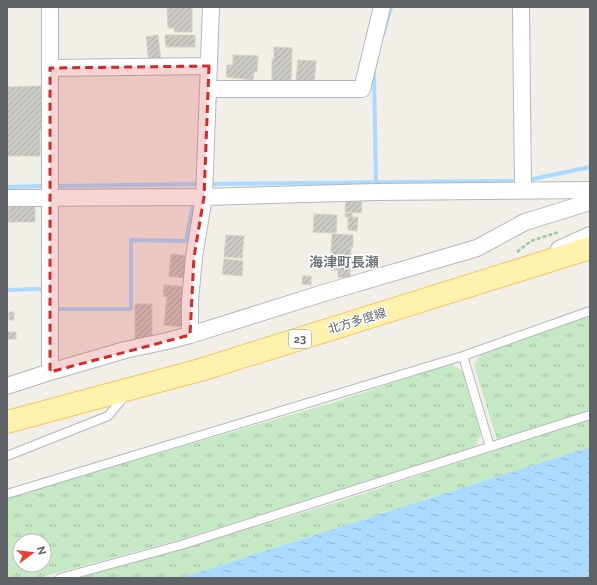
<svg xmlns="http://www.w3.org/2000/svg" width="597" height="585" viewBox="0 0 597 585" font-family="Raleway,'Noto Sans JP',sans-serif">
	<defs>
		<pattern id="grass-tufts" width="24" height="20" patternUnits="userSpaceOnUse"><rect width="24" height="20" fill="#c5e8c5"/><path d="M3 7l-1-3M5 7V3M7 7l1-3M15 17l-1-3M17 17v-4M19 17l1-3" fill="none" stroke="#a3c0a4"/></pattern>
		<pattern id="water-ripples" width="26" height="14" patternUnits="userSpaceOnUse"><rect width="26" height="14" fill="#aadaff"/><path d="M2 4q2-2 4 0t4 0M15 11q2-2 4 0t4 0" fill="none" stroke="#8eb4d2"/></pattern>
		<pattern id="building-hatch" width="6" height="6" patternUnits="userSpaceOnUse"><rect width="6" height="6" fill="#cccac5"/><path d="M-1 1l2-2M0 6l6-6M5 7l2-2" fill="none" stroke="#a9a8a4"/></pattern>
	</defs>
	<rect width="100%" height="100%" fill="#f1efe8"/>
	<path fill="url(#grass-tufts)" fill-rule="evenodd" d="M590,315V410L497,440L474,365L482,352Z
		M450,364L462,370L481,435L475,447L182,539L38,578H7V497L332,403ZM20,541H44V565H20Z
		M590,419V447L181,578H77L180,550L347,499Z"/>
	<path fill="url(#water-ripples)" d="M590,447V578H181Z"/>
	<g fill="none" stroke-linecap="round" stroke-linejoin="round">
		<path stroke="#aadaff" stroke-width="4" d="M383,35L391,7
			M374,71L376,183
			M528,180L590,167
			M210,184L517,181
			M58,186L199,184
			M7,187L43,186
			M7,290L40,289L44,292V295
			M54,309H131V240L186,241L193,204"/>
	</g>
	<path fill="url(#building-hatch)" stroke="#d6d1c6" d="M167,7H192V32H175L174,28H168Z
		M158,35L161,61L149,62L146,37Z
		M165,35H195V47H166Z
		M274,47L292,48L291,83H274V80H272V59H274Z
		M233,55L258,56L257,72H254L253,80L226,77L227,65H233Z
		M298,60L316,61L314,84L296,82Z
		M41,86L42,130H40V156H7V87Z
		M346,196L362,197L361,213L345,212Z
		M9,206H35V222H8Z
		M345,213H352V217H358L357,231L348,230V217H345Z
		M314,214L337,215L336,233L313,232Z
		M332,234L353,235V247H351L350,278L338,277V270H330Z
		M226,235L244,236L242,258L224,257Z
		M171,254L187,256L185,278L169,276Z
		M224,259L243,261L242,276L222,274Z
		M303,276H311V285L302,284Z
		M164,285L186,287L182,327L164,325L167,297L163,296Z
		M135,304H152V339H135Z
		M9,312H14V320H9Z
		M7,332H16V339H7Z"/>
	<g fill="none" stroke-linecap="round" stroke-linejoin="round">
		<g stroke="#b5b8bc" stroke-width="10">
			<path id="lane" d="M463,356L490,447
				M7,456L108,416L125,396
				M7,494L463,356L590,311
				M60,578L181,545L590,415"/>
		</g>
		<g stroke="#b5b8bc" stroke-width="18">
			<path id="street" d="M521,7L523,190
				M50,68L209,66
				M209,89H362L382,7
				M7,198L204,197L377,192L590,190
				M559,249L590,235
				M190,335V301L194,257L204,197L211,7
				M50,372V7
				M7,386L50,372L125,350L167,341L190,335L327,292L477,248L525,222L590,202"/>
		</g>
		<g stroke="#f2c960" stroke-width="24">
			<path id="primary" d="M7,422L200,370L590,248"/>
		</g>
		<path stroke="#9cc7a9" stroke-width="2.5" stroke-dasharray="4 2" stroke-linecap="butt" d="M517,252L531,241L559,232"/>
		<use href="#lane" stroke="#fff" stroke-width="8"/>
		<use href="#street" stroke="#fff" stroke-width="16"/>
		<use href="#primary" stroke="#fff2af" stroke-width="22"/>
	</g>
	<path fill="#d62828" fill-opacity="0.2" stroke="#d62828" stroke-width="3" stroke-dasharray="8 5" stroke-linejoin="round" d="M209,66L204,197L194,257L190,335L50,372V68Z"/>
	<g text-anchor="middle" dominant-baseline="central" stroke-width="3" stroke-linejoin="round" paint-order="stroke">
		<rect fill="#fff" stroke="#8f9295" stroke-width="1" x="289" y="330" width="22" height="18" rx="3"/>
		<g font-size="11" font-weight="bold" fill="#5f6368">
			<text x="300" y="339">23</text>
		</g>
		<g font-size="12" fill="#5f6368" stroke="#fff">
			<text transform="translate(357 321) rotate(-17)">北方多度線</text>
		</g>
		<g font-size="14" font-weight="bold" fill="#70757a" stroke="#fff">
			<text x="344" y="262">海津町長瀬</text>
		</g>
	</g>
	<rect width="597" height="585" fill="none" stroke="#5f6368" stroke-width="16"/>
	<g transform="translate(32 553) rotate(75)"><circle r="19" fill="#ffffff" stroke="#bfc1c3"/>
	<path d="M0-3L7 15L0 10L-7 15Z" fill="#ea4335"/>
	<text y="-6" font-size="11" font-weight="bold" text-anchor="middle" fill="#5f6368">N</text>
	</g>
</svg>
